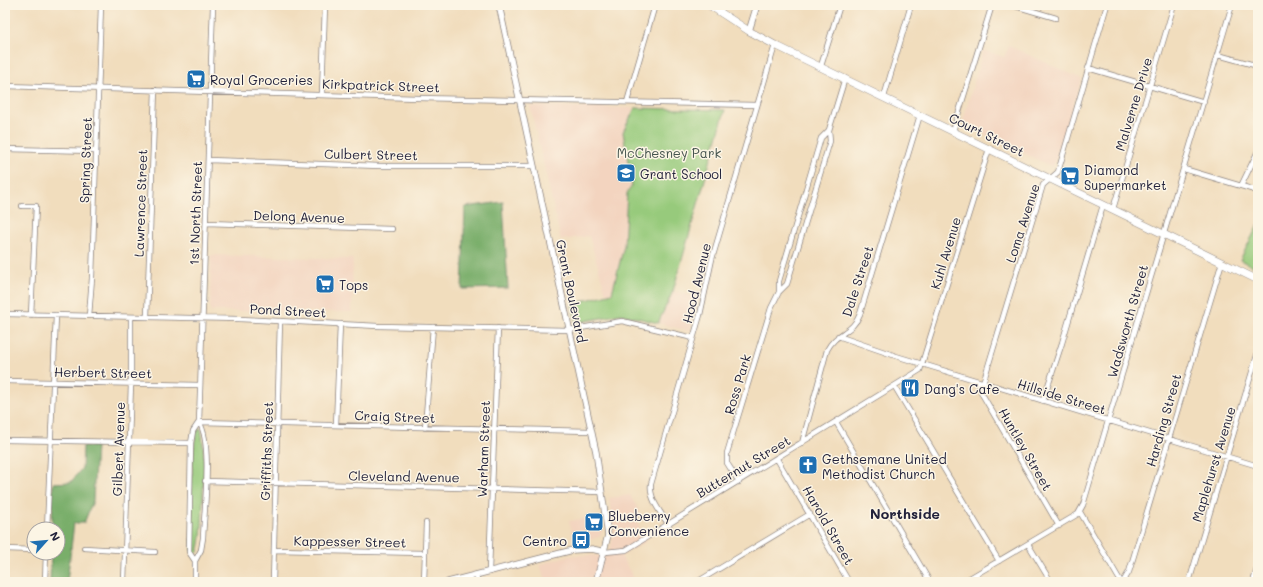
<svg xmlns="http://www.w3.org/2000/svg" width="1263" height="587" viewBox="0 0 1263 587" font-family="Mali,sans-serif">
	<rect width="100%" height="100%" fill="#fcf5e5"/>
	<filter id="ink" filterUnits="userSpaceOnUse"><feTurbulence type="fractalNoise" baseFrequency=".025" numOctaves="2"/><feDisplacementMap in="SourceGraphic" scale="8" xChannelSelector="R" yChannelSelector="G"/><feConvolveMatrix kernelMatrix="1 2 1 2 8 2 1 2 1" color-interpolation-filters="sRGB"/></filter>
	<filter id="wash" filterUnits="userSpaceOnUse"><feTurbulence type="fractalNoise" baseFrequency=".012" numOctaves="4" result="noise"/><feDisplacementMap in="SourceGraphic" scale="16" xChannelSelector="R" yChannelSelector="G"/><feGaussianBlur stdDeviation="0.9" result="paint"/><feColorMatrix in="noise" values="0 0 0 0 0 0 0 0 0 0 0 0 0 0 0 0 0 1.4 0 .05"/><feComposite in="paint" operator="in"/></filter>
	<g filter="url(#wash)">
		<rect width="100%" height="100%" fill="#f1ddbd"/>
		<path fill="#f3d4bf" d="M1009,46L1082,79L1053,167L962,124L983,50L1004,57Z
			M530,106L725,110L673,291L699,298L690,331L621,314L579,324L575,302L606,294L589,236L561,240Z
			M211,255L353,259L352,312L210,311Z
			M630,495L640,513L634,517L647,541L621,556L636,582H548L539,565L563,557L576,555L608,556L614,534L609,498Z
			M600,516L603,530L599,537L574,544L569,521Z"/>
		<path fill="#97ca7b" stroke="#5c765b" d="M635,108L725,110L673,291L658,323L621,314L576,323L572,304L612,293L624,246L627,193L632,186L623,132Z
			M1258,225V269L1240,260Z
			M199,428L201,429C205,452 204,474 203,497C202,515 203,535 198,552L194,554L192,552C192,533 189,439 199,428Z"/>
		<path fill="#79ae6b" stroke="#4e6853" d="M503,202L508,288L462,289L465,207Z
			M83,446H96L93,501L84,523H74L67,582H50L51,553H58V529H52L53,483L71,482L82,468Z"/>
	</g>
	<g filter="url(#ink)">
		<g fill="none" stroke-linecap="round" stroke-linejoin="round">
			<g stroke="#8a807c" stroke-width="6">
				<path id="minor" d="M1012,5L1056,18
					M1218,55L1258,66
					M821,66L840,5
					M1088,68L1204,102
					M5,86L418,98L757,105
					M322,94L325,5
					M884,97L911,5
					M627,102L655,5
					M953,131L992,5
					M5,149L96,151
					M208,160L380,166H534
					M1184,169L1258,191
					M1241,186L1258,151
					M22,206H36L31,315
					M1113,209L1174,5
					M206,223L392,229
					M779,292V281L821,138L829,130
					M5,314L239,319L378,326L569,330L622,321L693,338
					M89,316L92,278L101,5
					M147,317L155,90
					M838,336L896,356L1258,466
					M5,381L200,385
					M978,381L982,394L1059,526
					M983,383L1043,185L1058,172L1107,5
					M895,387L999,561
					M1043,401L1062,343L1103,205
					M199,422L591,431
					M836,422L930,582
					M336,425L340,324
					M425,428L433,327
					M5,440L191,443
					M802,443L827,350C836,332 853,333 860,314L920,115
					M777,459L849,582
					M205,481L602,492
					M739,482L727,463V453L771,308L779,292L787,284L830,141L829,130L845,78
					M1080,512L1121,582
					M669,525C661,513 649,499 651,484L700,315L712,259L775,45
					M47,529L56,315
					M1028,544L1051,582
					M84,548L155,552
					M5,549L34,550
					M274,550L425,553
					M605,552L626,550L920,370L989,149
					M195,561L189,552L191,443L193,431L199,422L213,5
					M489,571L498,328
					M475,575L479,582
					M774,581L775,582
					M45,582L46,553
					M124,582L131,384V317
					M195,582V561L201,550L203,538C204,511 213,442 199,422
					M273,582L280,321
					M424,582L426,523
					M697,582L810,514
					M963,582L1078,514L1083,505L1232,5
					M1123,582L1129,572L1222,262
					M1189,582L1258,352
					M1253,582L1258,566"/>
			</g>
			<g stroke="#8a807c" stroke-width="7">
				<path id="tertiary" d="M499,5L596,452L608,535L596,582
					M749,31L757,5
					M448,582L573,550L592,549L605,552"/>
			</g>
			<g stroke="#8a807c" stroke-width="8">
				<path id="primary" d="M709,5L749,31L775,45L1258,280"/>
			</g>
			<use href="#minor" stroke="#fff" stroke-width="4.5"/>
			<use href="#tertiary" stroke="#fff" stroke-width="5.5"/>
			<use href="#primary" stroke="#fff" stroke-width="7"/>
		</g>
	</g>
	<defs>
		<g id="supermarket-square" transform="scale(1)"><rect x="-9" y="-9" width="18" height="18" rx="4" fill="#1f6fb2" stroke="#fcf5e5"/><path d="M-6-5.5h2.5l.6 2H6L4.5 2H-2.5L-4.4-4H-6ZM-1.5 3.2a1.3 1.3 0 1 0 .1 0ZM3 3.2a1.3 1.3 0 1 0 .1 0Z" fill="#fff"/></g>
		<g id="school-square" transform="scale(1)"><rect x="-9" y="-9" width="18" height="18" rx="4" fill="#1f6fb2" stroke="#fcf5e5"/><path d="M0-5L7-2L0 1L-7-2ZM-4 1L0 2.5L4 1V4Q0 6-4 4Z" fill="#fff"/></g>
		<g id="restaurant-square" transform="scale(1)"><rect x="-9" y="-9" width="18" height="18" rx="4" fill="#1f6fb2" stroke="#fcf5e5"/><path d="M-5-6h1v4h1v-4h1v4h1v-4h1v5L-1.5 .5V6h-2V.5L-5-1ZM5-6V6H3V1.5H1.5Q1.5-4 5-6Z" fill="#fff"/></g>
		<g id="church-square" transform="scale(1)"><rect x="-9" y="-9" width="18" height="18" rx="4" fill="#1f6fb2" stroke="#fcf5e5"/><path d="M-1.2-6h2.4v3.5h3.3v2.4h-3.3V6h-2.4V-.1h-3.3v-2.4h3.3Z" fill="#fff"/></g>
		<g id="bus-square" transform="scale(1)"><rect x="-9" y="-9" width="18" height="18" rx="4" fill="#1f6fb2" stroke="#fcf5e5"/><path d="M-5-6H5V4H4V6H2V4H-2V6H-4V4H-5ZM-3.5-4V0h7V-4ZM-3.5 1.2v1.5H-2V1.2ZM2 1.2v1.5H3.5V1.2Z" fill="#fff"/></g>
	</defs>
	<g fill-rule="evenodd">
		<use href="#supermarket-square" x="196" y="79"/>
		<use href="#school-square" x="626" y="173"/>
		<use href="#supermarket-square" x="1070" y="176"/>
		<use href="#supermarket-square" x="325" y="284"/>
		<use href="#restaurant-square" x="910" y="388"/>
		<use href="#church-square" x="808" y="465"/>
		<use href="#supermarket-square" x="594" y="522"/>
		<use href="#bus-square" x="581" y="540"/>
	</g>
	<g text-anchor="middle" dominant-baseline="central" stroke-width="3" stroke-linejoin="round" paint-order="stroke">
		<g font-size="13" fill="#22223b" stroke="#fcf5e5" text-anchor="start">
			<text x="210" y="79">Royal Groceries</text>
			<text x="1084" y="169">Diamond<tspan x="1084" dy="15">Supermarket</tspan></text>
			<text x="640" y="173">Grant School</text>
			<text x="339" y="284">Tops</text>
			<text x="924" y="388">Dang's Cafe</text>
			<text x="822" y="458">Gethsemane United<tspan x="822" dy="15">Methodist Church</tspan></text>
			<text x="608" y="515">Blueberry<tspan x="608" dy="15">Convenience</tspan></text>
			<text x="567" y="540" text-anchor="end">Centro</text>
		</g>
		<g font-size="13" fill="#22223b" stroke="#fcf5e5">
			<text transform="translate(381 85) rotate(2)">Kirkpatrick Street</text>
			<text transform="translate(1133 104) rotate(-73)">Malverne Drive</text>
			<text transform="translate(987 134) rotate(26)">Court Street</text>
			<text transform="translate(371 154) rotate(1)">Culbert Street</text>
			<text transform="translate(85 160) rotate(-88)">Spring Street</text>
			<text transform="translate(140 203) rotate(-88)">Lawrence Street</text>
			<text transform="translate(195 213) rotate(-88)">1st North Street</text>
			<text transform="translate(299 216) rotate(2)">Delong Avenue</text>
			<text transform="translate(1022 223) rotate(-72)">Loma Avenue</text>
			<text transform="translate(945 253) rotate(-73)">Kuhl Avenue</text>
			<text transform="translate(857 281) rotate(-72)">Dale Street</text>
			<text transform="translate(696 283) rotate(-76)">Hood Avenue</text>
			<text transform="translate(572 291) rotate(78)">Grant Boulevard</text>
			<text transform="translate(288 310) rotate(3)">Pond Street</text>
			<text transform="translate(1127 321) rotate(-74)">Wadsworth Street</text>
			<text transform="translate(103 372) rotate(1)">Herbert Street</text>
			<text transform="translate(737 384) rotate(-73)">Ross Park</text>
			<text transform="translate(1062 396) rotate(17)">Hillside Street</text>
			<text transform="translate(395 416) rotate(2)">Craig Street</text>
			<text transform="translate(1163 420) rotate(-74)">Harding Street</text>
			<text transform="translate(118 449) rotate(-88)">Gilbert Avenue</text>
			<text transform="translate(483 449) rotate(-88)">Warham Street</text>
			<text transform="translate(1026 449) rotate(60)">Huntley Street</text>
			<text transform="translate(266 451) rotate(-88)">Griffiths Street</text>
			<text transform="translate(1213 464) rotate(-73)">Maplehurst Avenue</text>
			<text transform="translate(743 466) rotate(-31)">Butternut Street</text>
			<text transform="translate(404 476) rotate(1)">Cleveland Avenue</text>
			<text transform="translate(829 525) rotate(60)">Harold Street</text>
			<text transform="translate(350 541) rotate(1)">Kappesser Street</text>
		</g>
		<g font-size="13" fill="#45544e" stroke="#fcf5e5">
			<text x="669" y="152">McChesney Park</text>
		</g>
		<g font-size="14" font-weight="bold" fill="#22223b" stroke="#fcf5e5">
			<text x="905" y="513">Northside</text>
		</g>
	</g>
	<rect width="1263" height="587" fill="none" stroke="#fcf5e5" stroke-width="20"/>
	<g transform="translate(46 541) rotate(63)"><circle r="19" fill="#fcf5e5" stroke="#a5a1a1"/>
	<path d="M0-3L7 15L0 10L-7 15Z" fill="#1f6fb2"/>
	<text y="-6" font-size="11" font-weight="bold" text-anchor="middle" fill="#22223b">N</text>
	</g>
</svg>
